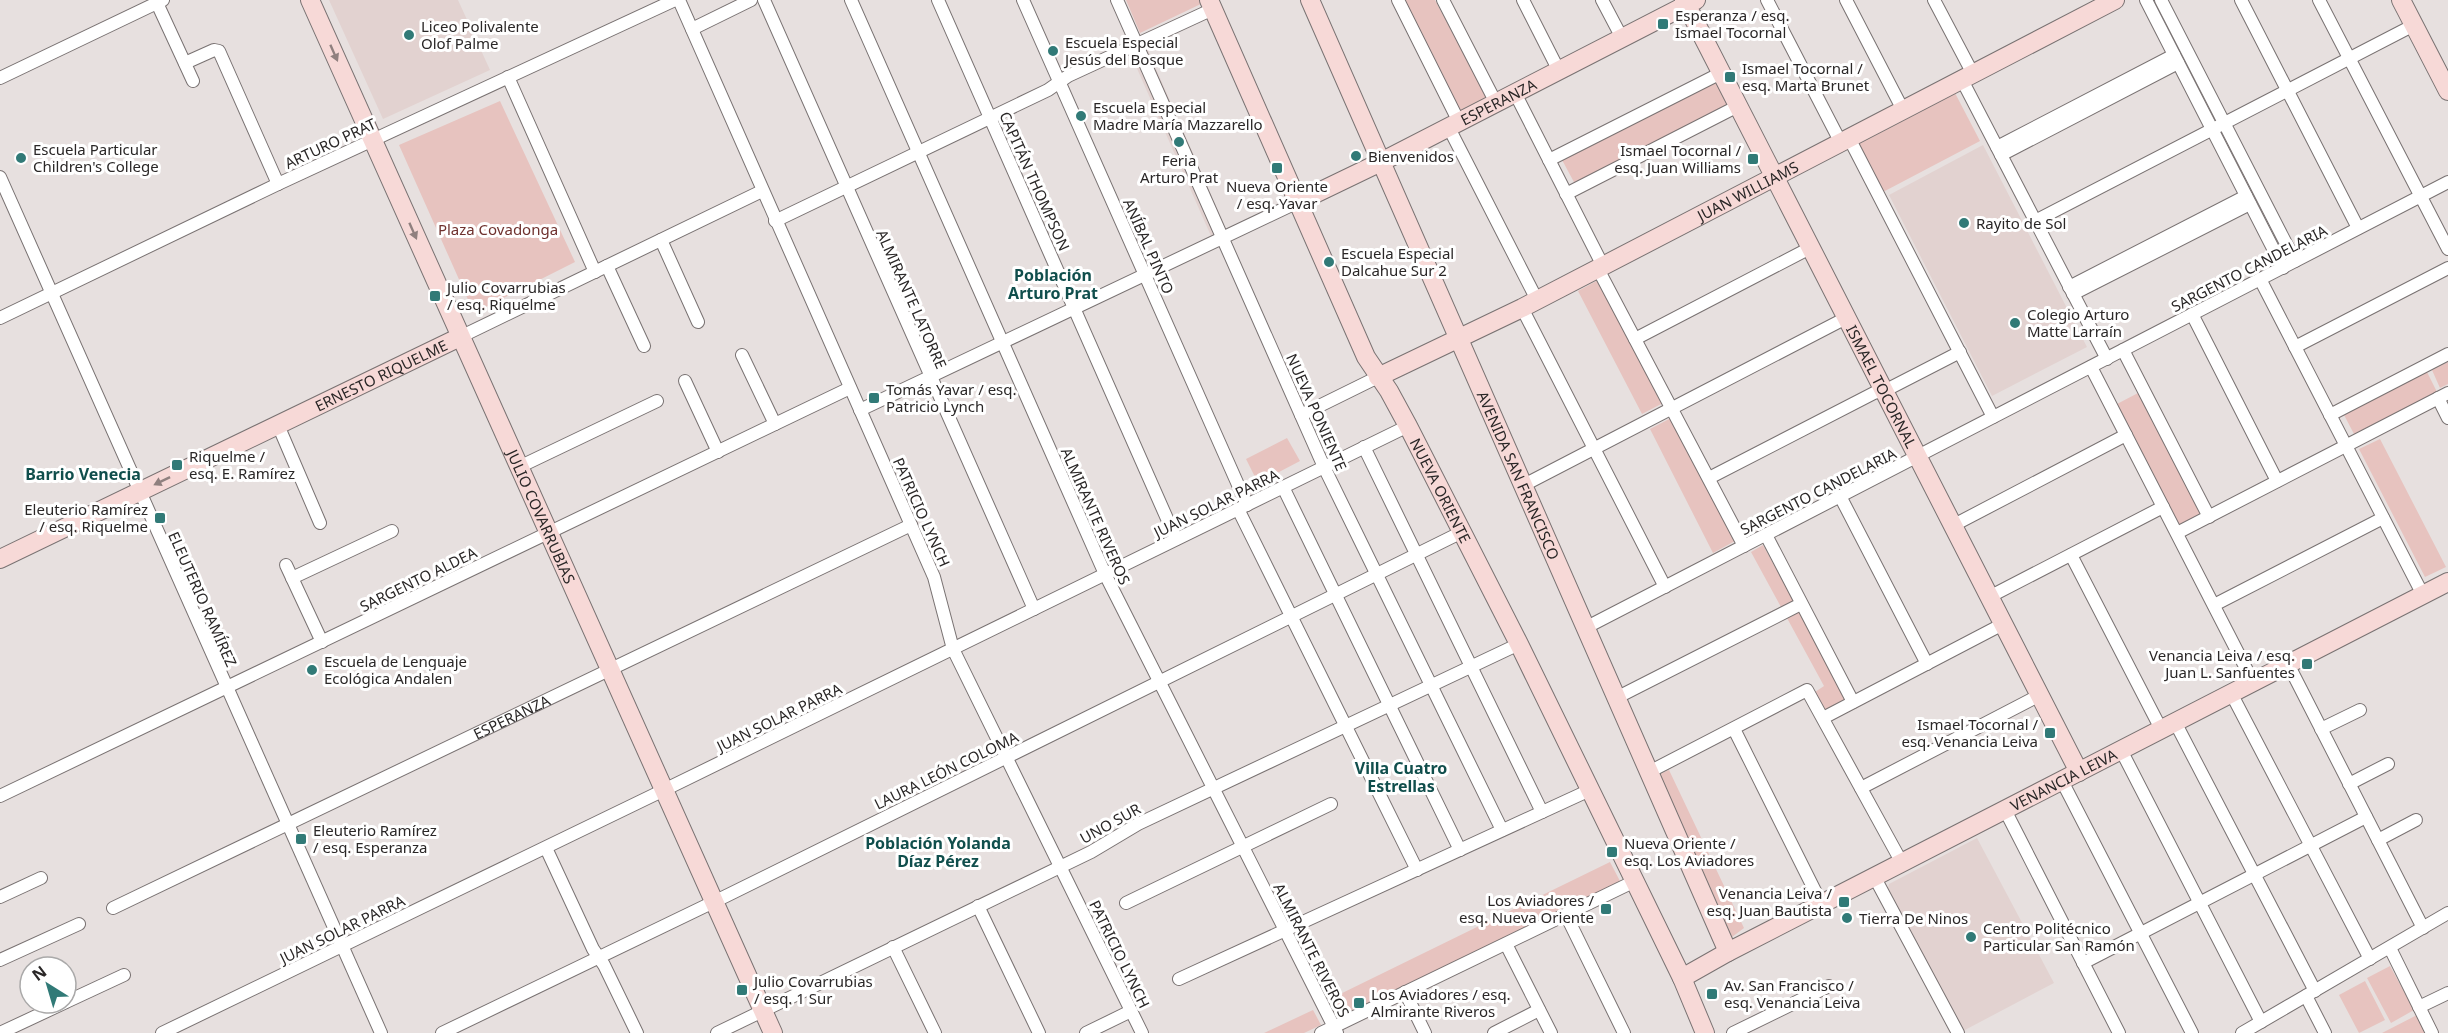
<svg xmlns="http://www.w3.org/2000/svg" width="2448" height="1033" viewBox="0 0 2448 1033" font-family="'Noto Sans',sans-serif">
	<rect width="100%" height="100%" fill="#e7e0df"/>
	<path fill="#e2d2d0" d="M329,0H458L490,70L383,119Z
		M1147,48L1226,229L1211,236L1131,55Z
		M1983,145L2087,347L1992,396L1889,195Z
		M1977,838L2054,983L1963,1031L1887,891L1889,884Z"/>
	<path fill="#e7c3bf" d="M1126,0H1201L1203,3L1140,33Z
		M1399,0H1435L1488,99L1460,114Z
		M1714,80L1728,106L1575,184L1561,158Z
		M1955,93L1980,141L1883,192L1858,143Z
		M500,101L575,262L474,313L399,145Z
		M1600,279L1663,403L1642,414L1578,291Z
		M2448,362V384L2440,388L2432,370Z
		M2426,370L2437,392L2354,434L2343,413Z
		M2140,392L2203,513L2179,525L2117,404Z
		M1671,418L1735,541L1713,553L1650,429Z
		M1287,438L1300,461L1258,483L1246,459Z
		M2380,439L2446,567L2425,577L2359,449Z
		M1763,545L1847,698L1825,710L1815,692L1824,686L1751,552Z
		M1669,770L1744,928L1732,937L1660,774Z
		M1610,862L1621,883L1339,1019L1330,999Z
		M2390,966L2414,1010L2391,1023L2367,978Z
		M2365,981L2385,1020L2359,1033L2339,995Z
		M1313,1010L1321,1025L1304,1033H1264Z
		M2417,1015L2426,1033H2382Z"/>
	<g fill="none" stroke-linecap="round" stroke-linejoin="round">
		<g stroke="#797272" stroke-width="14">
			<g id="street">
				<path d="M679,0L934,577L953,649L1142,1033"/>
				<path d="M764,0L1034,609"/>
				<path d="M851,0L1105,574L1337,1033"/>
				<path d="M938,0L1176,539"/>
				<path d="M1023,0L1247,505"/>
				<path d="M1117,0L1324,467L1502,830"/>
				<path d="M1398,0L1459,122"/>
				<path d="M1443,0L1496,103"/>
				<path d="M1523,0L1559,71"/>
				<path d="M1602,0L1622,38"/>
				<path d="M1767,0L1841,143"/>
				<path d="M1846,0L1903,110"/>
				<path d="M1934,0L1973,74"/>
				<path d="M2146,0L2283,268"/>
				<path d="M2161,0L2295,261"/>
				<path d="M2241,0L2358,228"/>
				<path d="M2319,0L2448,249"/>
				<path d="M157,3L193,81"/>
				<path d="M692,29L751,0"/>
				<path d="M185,63L214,50L219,51L278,184"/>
				<path d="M508,77L595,272"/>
				<path d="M0,78L163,0"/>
				<path d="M1962,80L2107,359"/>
				<path d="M1515,93L1603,266"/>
				<path d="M1449,128L1537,300"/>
				<path d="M1849,138L1993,417"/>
				<path d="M1997,147L2174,55"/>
				<path d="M2001,155L2178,63"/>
				<path d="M1549,160L1721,73"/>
				<path d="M0,177L381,1033"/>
				<path d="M1566,194L1738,106"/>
				<path d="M775,221L1048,90L1068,76L1213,9"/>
				<path d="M2035,221L2414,25"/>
				<path d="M661,240L698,322"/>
				<path d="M607,266L644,346"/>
				<path d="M1598,269L1744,546"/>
				<path d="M2260,279L2423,595"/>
				<path d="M2069,287L2246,196"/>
				<path d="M2073,294L2250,204"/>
				<path d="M1522,308L1665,587"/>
				<path d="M2192,314L2277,481"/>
				<path d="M0,318L278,184L675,0"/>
				<path d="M460,337L762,191"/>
				<path d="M1635,339L1810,248"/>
				<path d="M2295,347L2448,268"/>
				<path d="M2123,350L2209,517"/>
				<path d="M742,355L775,424"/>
				<path d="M2091,367L2253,682"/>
				<path d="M685,381L718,452"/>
				<path d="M2438,398L2448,418"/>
				<path d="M860,410L1298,202"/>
				<path d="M1301,415L1378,377"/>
				<path d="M2330,415L2448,354"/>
				<path d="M278,425L320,523"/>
				<path d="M1364,447L1542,812"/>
				<path d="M519,467L657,401"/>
				<path d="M1709,478L1874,393L1890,388L1960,352"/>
				<path d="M1522,486L1846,318"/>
				<path d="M1283,487L1460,850"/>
				<path d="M1840,496L1927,664"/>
				<path d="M1238,509L1417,870"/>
				<path d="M1952,526L2126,435"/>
				<path d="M2177,533L2448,393"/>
				<path d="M1766,535L1853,702"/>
				<path d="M2071,555L2161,729"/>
				<path d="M286,565L322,642"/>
				<path d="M292,578L392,531"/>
				<path d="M1989,597L2163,507"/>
				<path d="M2214,605L2383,518"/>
				<path d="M1585,628L2448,182"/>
				<path d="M2288,664L2423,928"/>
				<path d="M2231,693L2370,959"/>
				<path d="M1616,698L1801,604"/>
				<path d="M1823,718L2003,624"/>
				<path d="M2175,722L2315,991"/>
				<path d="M1734,729L1822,905"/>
				<path d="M2321,729L2360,710"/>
				<path d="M2121,750L2261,1022"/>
				<path d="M1649,772L1807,690L1902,863"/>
				<path d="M2062,781L2192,1033"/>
				<path d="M2349,784L2388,764"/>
				<path d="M1861,788L2040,695"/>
				<path d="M0,796L850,388"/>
				<path d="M2005,810L2119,1033"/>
				<path d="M2378,840L2416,820"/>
				<path d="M546,848L593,949L604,965L637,1033"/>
				<path d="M1875,878L1958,1033"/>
				<path d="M0,897L41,878"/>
				<path d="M1126,903L1331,804"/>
				<path d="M978,906L1039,1033"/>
				<path id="s1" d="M113,908L911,525"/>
				<path d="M1566,915L1624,1033"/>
				<path d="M1506,944L1551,1033"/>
				<path d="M893,947L935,1033"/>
				<path d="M2390,948L2432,1033"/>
				<path d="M0,960L79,924"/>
				<path d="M2083,963L2366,817"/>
				<path d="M1179,979L1590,790"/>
				<path d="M1405,992L1425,1033"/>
				<path d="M2306,996L2325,1033"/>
				<path d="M66,1002L124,975"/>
				<path d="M2419,1007L2448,993"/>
				<path d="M0,1033L64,1003"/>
				<path d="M162,1033L664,790L1408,426"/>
				<path d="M442,1033L726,896L1462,532"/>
				<path d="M717,1033L1091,852L1138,824L1519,644"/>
				<path d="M1086,1033L1131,1011"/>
				<path d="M1321,1033L1635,881"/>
				<path d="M1494,1033L1539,1010"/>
				<path d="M1733,1033L1829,986"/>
				<path d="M2242,1033L2448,913"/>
			</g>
		</g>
		<g stroke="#797272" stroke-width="20">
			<g id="secondary">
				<path id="s2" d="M310,0L773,1033"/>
				<path id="s3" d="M1209,0L1366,357L1389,391L1408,426L1519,644L1682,978L1705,1033"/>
				<path id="s4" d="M1310,0L1728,952"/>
				<path id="s5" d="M1684,0L2079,772"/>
				<path d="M2401,0L2448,91"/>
				<path id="s6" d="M1298,202L1381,162L1696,0"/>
				<path id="s7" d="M1378,377L1522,308L2115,0"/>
				<path id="s8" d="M0,559L460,337"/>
				<path id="s9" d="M1682,978L1728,952L2448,582"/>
			</g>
		</g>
		<use href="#street" stroke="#fff" stroke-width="12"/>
		<use href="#secondary" stroke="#f7d9d7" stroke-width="18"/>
	</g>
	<defs><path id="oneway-solid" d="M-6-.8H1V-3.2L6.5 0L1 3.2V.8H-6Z" transform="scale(1.5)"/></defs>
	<g fill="#90807f">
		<use href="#oneway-solid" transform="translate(334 53) rotate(66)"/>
		<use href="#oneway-solid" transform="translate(413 231) rotate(66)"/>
		<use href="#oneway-solid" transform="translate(162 481) rotate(154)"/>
	</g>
	<g fill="#317a77" stroke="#fff" stroke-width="2">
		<rect x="1657" y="18" width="12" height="12" rx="3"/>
		<circle cx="409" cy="35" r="6"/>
		<circle cx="1053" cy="51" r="6"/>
		<rect x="1724" y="71" width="12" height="12" rx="3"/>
		<circle cx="1081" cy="116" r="6"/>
		<circle cx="1179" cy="142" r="6"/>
		<circle cx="1356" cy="156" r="6"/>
		<circle cx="21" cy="158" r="6"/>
		<rect x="1747" y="153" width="12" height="12" rx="3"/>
		<rect x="1271" y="162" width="12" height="12" rx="3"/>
		<circle cx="1964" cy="223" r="6"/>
		<circle cx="1329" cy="262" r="6"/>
		<rect x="429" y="290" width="12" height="12" rx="3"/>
		<circle cx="2015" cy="323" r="6"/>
		<rect x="868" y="392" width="12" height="12" rx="3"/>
		<rect x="171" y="459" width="12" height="12" rx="3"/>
		<rect x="154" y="512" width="12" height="12" rx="3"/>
		<rect x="2301" y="658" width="12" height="12" rx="3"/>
		<circle cx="312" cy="670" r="6"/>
		<rect x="2044" y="727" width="12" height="12" rx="3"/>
		<rect x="295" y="833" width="12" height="12" rx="3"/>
		<rect x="1606" y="846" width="12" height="12" rx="3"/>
		<rect x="1838" y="896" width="12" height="12" rx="3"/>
		<rect x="1600" y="903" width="12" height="12" rx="3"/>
		<circle cx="1847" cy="918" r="6"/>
		<circle cx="1971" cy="937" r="6"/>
		<rect x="736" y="984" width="12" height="12" rx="3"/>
		<rect x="1706" y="988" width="12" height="12" rx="3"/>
		<rect x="1353" y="997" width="12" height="12" rx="3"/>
	</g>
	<g text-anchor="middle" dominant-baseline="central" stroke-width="6" stroke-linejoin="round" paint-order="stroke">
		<g font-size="15" fill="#2a2727" stroke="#fff" text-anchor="start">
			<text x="1675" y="15">Esperanza / esq.<tspan x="1675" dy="17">Ismael Tocornal</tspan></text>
			<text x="421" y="26">Liceo Polivalente<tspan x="421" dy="17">Olof Palme</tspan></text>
			<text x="1065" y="42">Escuela Especial<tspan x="1065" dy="17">Jesús del Bosque</tspan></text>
			<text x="1742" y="68">Ismael Tocornal /<tspan x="1742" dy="17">esq. Marta Brunet</tspan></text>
			<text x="1093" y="107">Escuela Especial<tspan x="1093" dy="17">Madre María Mazzarello</tspan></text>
			<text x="33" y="149">Escuela Particular<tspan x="33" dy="17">Children's College</tspan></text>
			<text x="1741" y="150" text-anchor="end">Ismael Tocornal /<tspan x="1741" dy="17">esq. Juan Williams</tspan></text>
			<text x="1368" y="156">Bienvenidos</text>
			<text x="1179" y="160" text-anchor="middle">Feria<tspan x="1179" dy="17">Arturo Prat</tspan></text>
			<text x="1277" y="186" text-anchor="middle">Nueva Oriente<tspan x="1277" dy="17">/ esq. Yavar</tspan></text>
			<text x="1976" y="223">Rayito de Sol</text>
			<text x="1341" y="253">Escuela Especial<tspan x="1341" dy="17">Dalcahue Sur 2</tspan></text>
			<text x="447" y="287">Julio Covarrubias<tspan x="447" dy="17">/ esq. Riquelme</tspan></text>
			<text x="2027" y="314">Colegio Arturo<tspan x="2027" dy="17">Matte Larraín</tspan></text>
			<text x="886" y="389">Tomás Yavar / esq.<tspan x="886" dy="17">Patricio Lynch</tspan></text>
			<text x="189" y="456">Riquelme /<tspan x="189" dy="17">esq. E. Ramírez</tspan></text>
			<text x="148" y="509" text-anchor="end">Eleuterio Ramírez<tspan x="148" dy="17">/ esq. Riquelme</tspan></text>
			<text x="2295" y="655" text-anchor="end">Venancia Leiva / esq.<tspan x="2295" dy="17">Juan L. Sanfuentes</tspan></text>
			<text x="324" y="661">Escuela de Lenguaje<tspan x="324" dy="17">Ecológica Andalen</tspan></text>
			<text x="2038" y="724" text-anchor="end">Ismael Tocornal /<tspan x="2038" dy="17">esq. Venancia Leiva</tspan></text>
			<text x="313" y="830">Eleuterio Ramírez<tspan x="313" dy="17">/ esq. Esperanza</tspan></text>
			<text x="1624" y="843">Nueva Oriente /<tspan x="1624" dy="17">esq. Los Aviadores</tspan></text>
			<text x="1832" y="893" text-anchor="end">Venancia Leiva /<tspan x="1832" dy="17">esq. Juan Bautista</tspan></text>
			<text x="1594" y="900" text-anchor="end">Los Aviadores /<tspan x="1594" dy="17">esq. Nueva Oriente</tspan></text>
			<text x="1859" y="918">Tierra De Ninos</text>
			<text x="1983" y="928">Centro Politécnico<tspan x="1983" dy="17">Particular San Ramón</tspan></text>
			<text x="754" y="981">Julio Covarrubias<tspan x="754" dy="17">/ esq. 1 Sur</tspan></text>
			<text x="1724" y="985">Av. San Francisco /<tspan x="1724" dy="17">esq. Venancia Leiva</tspan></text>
			<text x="1371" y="994">Los Aviadores / esq.<tspan x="1371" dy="17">Almirante Riveros</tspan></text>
		</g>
		<g font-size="15" fill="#2a2727" stroke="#fff">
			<text stroke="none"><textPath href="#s6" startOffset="224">ESPERANZA</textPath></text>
			<text transform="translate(330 143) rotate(-25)">ARTURO PRAT</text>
			<text transform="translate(1035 181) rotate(66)">CAPITÁN THOMPSON</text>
			<text stroke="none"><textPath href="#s7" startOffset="414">JUAN WILLIAMS</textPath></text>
			<text transform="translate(1149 246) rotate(66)">ANÍBAL PINTO</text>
			<text transform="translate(2249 268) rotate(-27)">SARGENTO CANDELARIA</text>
			<text transform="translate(912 299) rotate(66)">ALMIRANTE LATORRE</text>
			<text stroke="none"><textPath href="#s8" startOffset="423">ERNESTO RIQUELME</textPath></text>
			<text stroke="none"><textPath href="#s5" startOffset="434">ISMAEL TOCORNAL</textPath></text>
			<text transform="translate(1317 412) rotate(66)">NUEVA PONIENTE</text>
			<text stroke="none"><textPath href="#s4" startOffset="519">AVENIDA SAN FRANCISCO</textPath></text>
			<text stroke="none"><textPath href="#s3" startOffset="543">NUEVA ORIENTE</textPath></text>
			<text transform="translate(1818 491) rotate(-27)">SARGENTO CANDELARIA</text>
			<text transform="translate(1216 503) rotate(-26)">JUAN SOLAR PARRA</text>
			<text transform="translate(922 512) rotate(66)">PATRICIO LYNCH</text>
			<text stroke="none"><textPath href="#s2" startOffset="566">JULIO COVARRUBIAS</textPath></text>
			<text transform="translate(1096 516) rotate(66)">ALMIRANTE RIVEROS</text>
			<text transform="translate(418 579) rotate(-26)">SARGENTO ALDEA</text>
			<text transform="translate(203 599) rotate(66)">ELEUTERIO RAMÍREZ</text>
			<text stroke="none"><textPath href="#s1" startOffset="442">ESPERANZA</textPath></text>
			<text transform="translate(779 717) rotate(-26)">JUAN SOLAR PARRA</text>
			<text transform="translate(946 770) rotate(-26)">LAURA LEÓN COLOMA</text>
			<text stroke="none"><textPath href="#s9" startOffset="430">VENANCIA LEIVA</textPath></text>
			<text transform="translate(1110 823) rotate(-29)">UNO SUR</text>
			<text transform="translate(342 929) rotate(-26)">JUAN SOLAR PARRA</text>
			<text transform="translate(1312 950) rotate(63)">ALMIRANTE RIVEROS</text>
			<text transform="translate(1120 954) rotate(64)">PATRICIO LYNCH</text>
		</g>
		<g font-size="15" fill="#6f312e" stroke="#fff">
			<text x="498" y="229">Plaza Covadonga</text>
		</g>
		<g font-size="16" font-weight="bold" fill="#104e4c" stroke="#fff">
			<text x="1053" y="275">Población<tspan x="1053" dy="18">Arturo Prat</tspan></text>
			<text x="83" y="474">Barrio Venecia</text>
			<text x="1401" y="768">Villa Cuatro<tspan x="1401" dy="18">Estrellas</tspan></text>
			<text x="938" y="843">Población Yolanda<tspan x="938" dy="18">Díaz Pérez</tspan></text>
		</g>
	</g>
	<g transform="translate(48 985) rotate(323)"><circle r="28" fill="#ffffff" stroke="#aaa9a9" stroke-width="1.5"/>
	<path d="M0-4.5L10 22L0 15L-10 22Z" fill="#317a77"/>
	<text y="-9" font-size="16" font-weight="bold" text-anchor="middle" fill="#2a2727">N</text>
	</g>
</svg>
